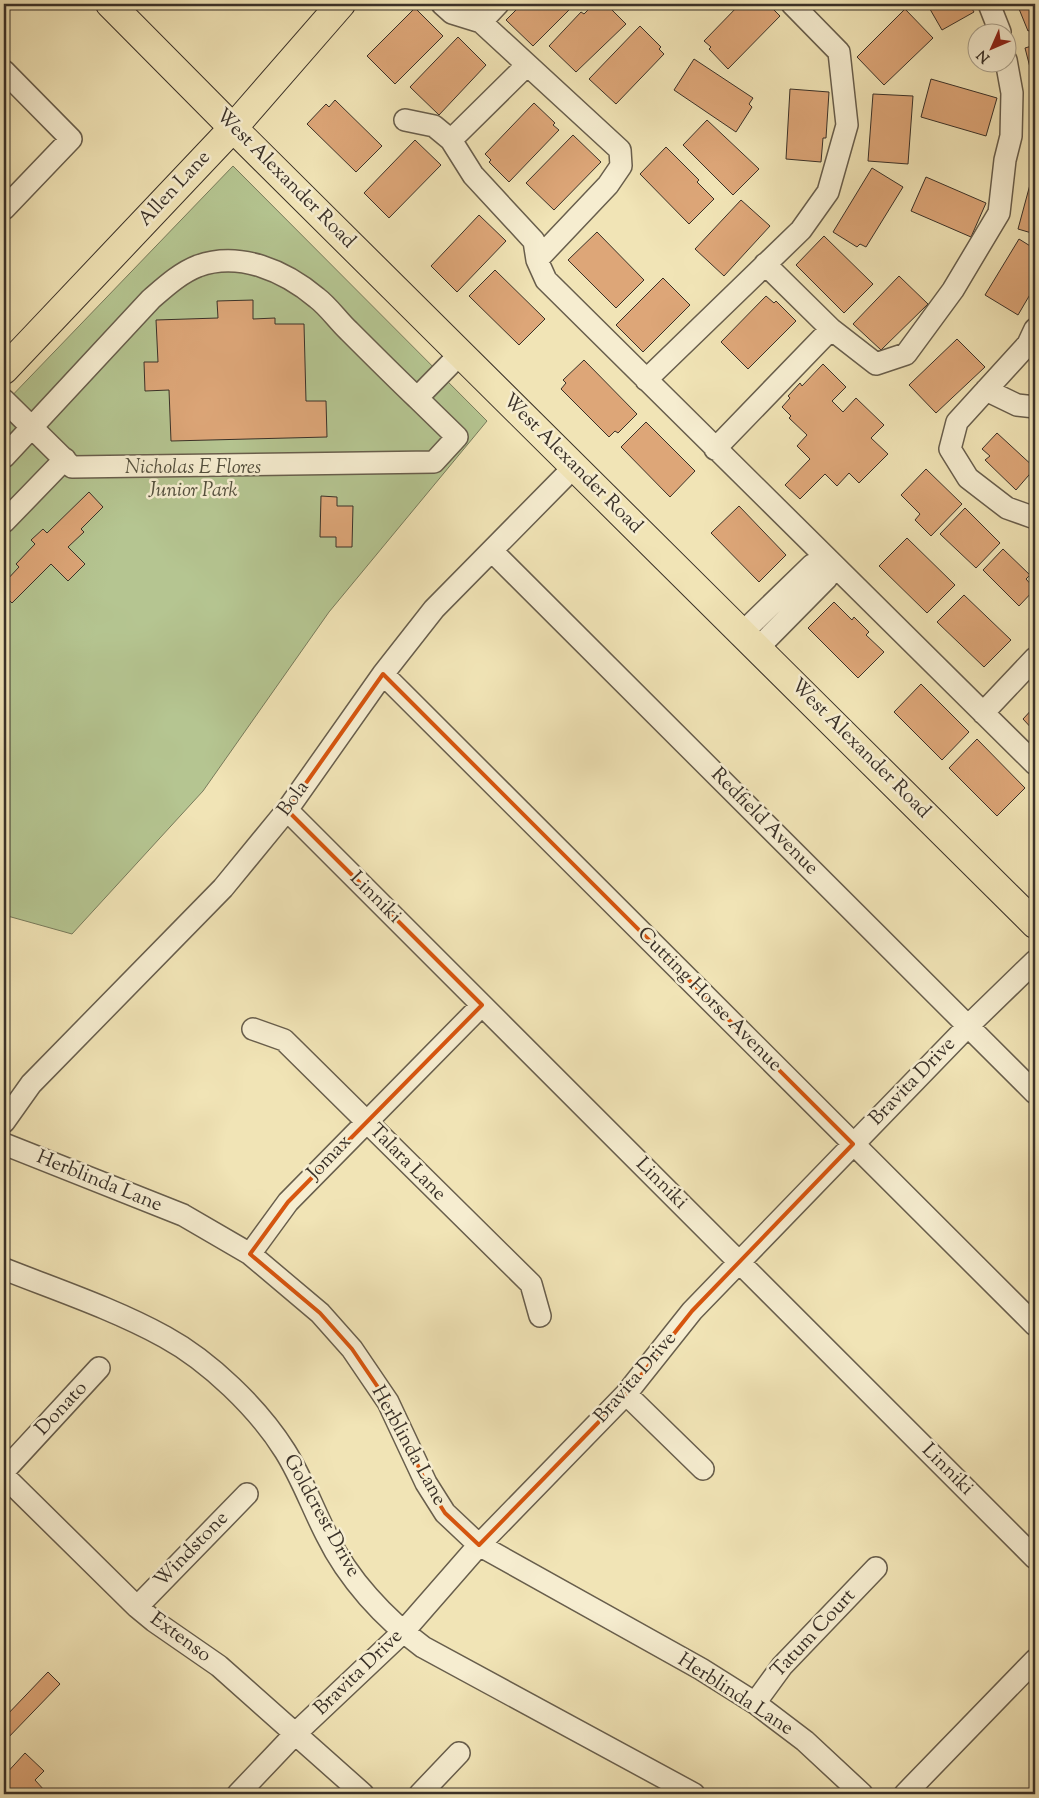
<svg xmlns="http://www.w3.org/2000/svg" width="1039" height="1798" viewBox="0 0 1039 1798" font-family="'Sorts Mill Goudy',serif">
	<rect width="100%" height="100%" fill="#f1e4b6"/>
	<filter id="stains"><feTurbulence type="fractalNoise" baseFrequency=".004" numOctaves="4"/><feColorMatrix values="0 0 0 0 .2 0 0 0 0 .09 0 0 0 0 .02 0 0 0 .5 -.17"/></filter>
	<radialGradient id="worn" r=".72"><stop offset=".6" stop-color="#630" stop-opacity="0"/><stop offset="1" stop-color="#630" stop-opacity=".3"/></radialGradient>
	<path fill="#b5c591" stroke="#787b5c" d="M233,166L487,421L329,612L203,791L72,934L4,915V404Z"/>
	<path fill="#dda678" stroke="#3a3128" d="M522,4H575L533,46L506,20Z
		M594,4H606L626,24L576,72L549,46L581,12L584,14Z
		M740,4H768L780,16L728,69L709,49L711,47L704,41Z
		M927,4H969L974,12L942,30Z
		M1017,4H1035V28L1028,31Z
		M415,8L443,36L395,84L367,56Z
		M905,9L933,38L884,85L857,57Z
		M640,26L661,47L659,49L664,54L616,104L589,79Z
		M458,37L486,65L439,115L410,87Z
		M1035,45V87L1025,48Z
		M694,59L753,98L749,104L752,107L736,132L674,90Z
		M931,79L997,98L986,136L921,117Z
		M790,89L829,92L826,138H823L821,162L786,159Z
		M873,94L913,96L908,164L868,161Z
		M335,100L382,146L356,172L307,124L326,104L329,107Z
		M534,103L555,123L553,125L559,130L509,182L489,162L491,160L485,154Z
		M707,120L759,169L733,195L683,145Z
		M573,135L601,162L554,210L526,183Z
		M415,140L441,165L389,218L364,193Z
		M666,147L699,180L697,182L714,199L689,224L640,174Z
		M1035,166V234L1018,229Z
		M872,168L903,187L866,247L860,244L857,247L833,232Z
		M926,177L986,203L971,237L911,211Z
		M741,200L770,226L724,276L695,249Z
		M479,215L506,241L457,292L431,266Z
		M597,232L644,280L616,308L568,260Z
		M824,236L873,284L844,313L796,265Z
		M1019,239L1035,249V286L1018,315L985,295Z
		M495,270L545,319L519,345L469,296Z
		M899,276L928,304L881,350L853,324Z
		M663,278L690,305L643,352L616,325Z
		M766,296L774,303L776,301L796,321L748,369L721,342Z
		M253,300V319L275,318V324H304L306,401H326L327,437L171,441L169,390L145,391L144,362H158L156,320L218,318L217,301Z
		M957,339L985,367L936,413L909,385Z
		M584,360L637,414L618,433L615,431L609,437L561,389L566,383L563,380Z
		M823,364L846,387L832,401L843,412L856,398L884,425L871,438L888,454L859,483L849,473L837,486L825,474L800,499L785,485L810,459L797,446L807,435L789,418L791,416L782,407L790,398L788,396L800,383L802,386Z
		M646,422L695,471L670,497L621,447Z
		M997,433L1035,468L1016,490L985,460L990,456L982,449Z
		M926,469L962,504L931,536L915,520L920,514L901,495Z
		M89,492L103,507L81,529L84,532L68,547L85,564L68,581L51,564L12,603L4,595V583L19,567L16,564L35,544L31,540L43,529L47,533Z
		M321,496L337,497V506H353L352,547H336V537H320Z
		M739,506L786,555L759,582L711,533Z
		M965,508L1000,543L976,568L940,534Z
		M907,538L955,585L927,613L879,566Z
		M1003,549L1030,575L1026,579L1035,589L1019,606L983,570Z
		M964,595L1011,640L984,667L937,622Z
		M834,602L852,620L854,617L869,632L866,635L884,652L858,678L808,628Z
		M921,684L969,732L942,760L894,712Z
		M1035,706V732L1023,719Z
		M977,739L1025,788L997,816L949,768Z
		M48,1672L60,1684L4,1742V1718Z
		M25,1753L44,1771L35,1780L45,1791L42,1794H4V1776Z"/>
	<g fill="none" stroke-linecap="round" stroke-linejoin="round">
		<g stroke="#685e4c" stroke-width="24">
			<path id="minor" d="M442,4L452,13L481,22
				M474,4L481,22L620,150L621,166L608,185L537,260
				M989,4L1000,32
				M481,22L498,4
				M4,71L71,139L4,209
				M405,120L434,126L451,140L473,175L534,241L537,260L546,280L1035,764
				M451,140L527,65
				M765,264L831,329L876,364L906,354L953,290L999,213L1005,160L1011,136L1012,93L1006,60
				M1035,329L1028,344L957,422L950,449L968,478L1007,508L1035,518
				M646,380L801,230L828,192L847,125L839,52L792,4
				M986,390L1017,405L1035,407
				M4,400L72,467L434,462L457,437L417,398L461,353
				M715,449L831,329
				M4,457L151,299C165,287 180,273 198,266C240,251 285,271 317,298C329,307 338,321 349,331C372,354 394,376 417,398
				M4,522L65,459
				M492,551L1035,1093
				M742,633L812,565L828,560L827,578L758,648
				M383,674L1035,1325
				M983,713L1035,658
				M287,810L1035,1558
				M253,1029L284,1040L531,1284L540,1316
				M4,1122L31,1084L223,888L287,810L383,674L434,609L574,467
				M4,1144L183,1215L250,1254L320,1313L352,1349L388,1402L426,1483L445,1513L479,1545L701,1669L755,1703L805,1741L862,1794
				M250,1254L288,1202L482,1005
				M4,1269C57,1290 114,1309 165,1337C209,1361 258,1408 285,1451C302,1478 312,1507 327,1536C348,1579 384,1618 423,1647L694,1794
				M626,1394L703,1469
				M4,1471L99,1368
				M4,1476L137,1607L154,1621L219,1666L363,1794
				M137,1607L247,1494
				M755,1703L782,1666L876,1568
				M238,1794L296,1733L403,1632L479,1545L626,1394L692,1311L968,1026L1035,961
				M420,1794L459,1753
				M905,1794L1035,1660"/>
		</g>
		<g stroke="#3a3128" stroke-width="30">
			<path id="major" d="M110,4L233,128L1035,924
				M4,370L233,128L341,4"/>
		</g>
		<use href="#minor" stroke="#f6edd0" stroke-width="21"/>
		<use href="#major" stroke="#f1e4b6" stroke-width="28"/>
	</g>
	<path fill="none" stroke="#d7550f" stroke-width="4" stroke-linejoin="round" d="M383,674L853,1144L692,1311L626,1394L479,1545L445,1513L426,1483L388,1402L352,1349L320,1313L250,1254L288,1202L482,1005L287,810Z"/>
	<g text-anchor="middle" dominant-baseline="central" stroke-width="5" stroke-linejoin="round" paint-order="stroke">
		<g font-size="20" fill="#3a3128" stroke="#f6edd0">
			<text transform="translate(285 179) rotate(45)">West Alexander Road</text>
			<text transform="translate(175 189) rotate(-47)">Allen Lane</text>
			<text transform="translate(572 464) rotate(45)">West Alexander Road</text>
			<text transform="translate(860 749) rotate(45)">West Alexander Road</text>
			<text transform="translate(294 799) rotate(-54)">Bola</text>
			<text transform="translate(764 822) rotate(45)">Redfield Avenue</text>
			<text transform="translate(375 898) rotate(45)">Linniki</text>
			<text transform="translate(709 1000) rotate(45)">Cutting Horse Avenue</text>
			<text transform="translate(913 1082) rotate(-46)">Bravita Drive</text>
			<text transform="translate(330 1158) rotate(-46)">Jomax</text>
			<text transform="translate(407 1163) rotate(45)">Talara Lane</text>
			<text transform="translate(99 1182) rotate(22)">Herblinda Lane</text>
			<text transform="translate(661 1184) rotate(45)">Linniki</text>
			<text transform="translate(636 1378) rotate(-49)">Bravita Drive</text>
			<text transform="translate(62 1409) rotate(-47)">Donato</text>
			<text transform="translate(408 1446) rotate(61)">Herblinda Lane</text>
			<text transform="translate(947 1470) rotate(45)">Linniki</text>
			<text transform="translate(321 1516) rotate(61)">Goldcrest Drive</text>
			<text transform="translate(192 1550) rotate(-46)">Windstone</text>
			<text transform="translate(814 1634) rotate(-47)">Tatum Court</text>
			<text transform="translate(180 1638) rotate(36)">Extenso</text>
			<text transform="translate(359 1673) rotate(-44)">Bravita Drive</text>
			<text transform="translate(735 1695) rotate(33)">Herblinda Lane</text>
		</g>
		<g font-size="20" font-style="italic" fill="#534f3d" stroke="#f6edd0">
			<text x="193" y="468">Nicholas E Flores<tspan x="193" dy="23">Junior Park</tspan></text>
		</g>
	</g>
	<rect width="1039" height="1798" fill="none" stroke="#f1e4b6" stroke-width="20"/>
	<rect x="5" y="5" width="1029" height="1788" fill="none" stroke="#3a3128" stroke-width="2.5"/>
	<rect x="10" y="10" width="1019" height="1778" fill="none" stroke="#3a3128"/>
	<g transform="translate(992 48) rotate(225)"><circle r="24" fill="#f6edd0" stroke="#aba28d"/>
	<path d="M0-4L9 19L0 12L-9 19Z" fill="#8f2418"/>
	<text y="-8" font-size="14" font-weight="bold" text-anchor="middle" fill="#3a3128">N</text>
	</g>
	<rect width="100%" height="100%" filter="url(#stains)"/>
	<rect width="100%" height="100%" fill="url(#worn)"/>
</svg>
